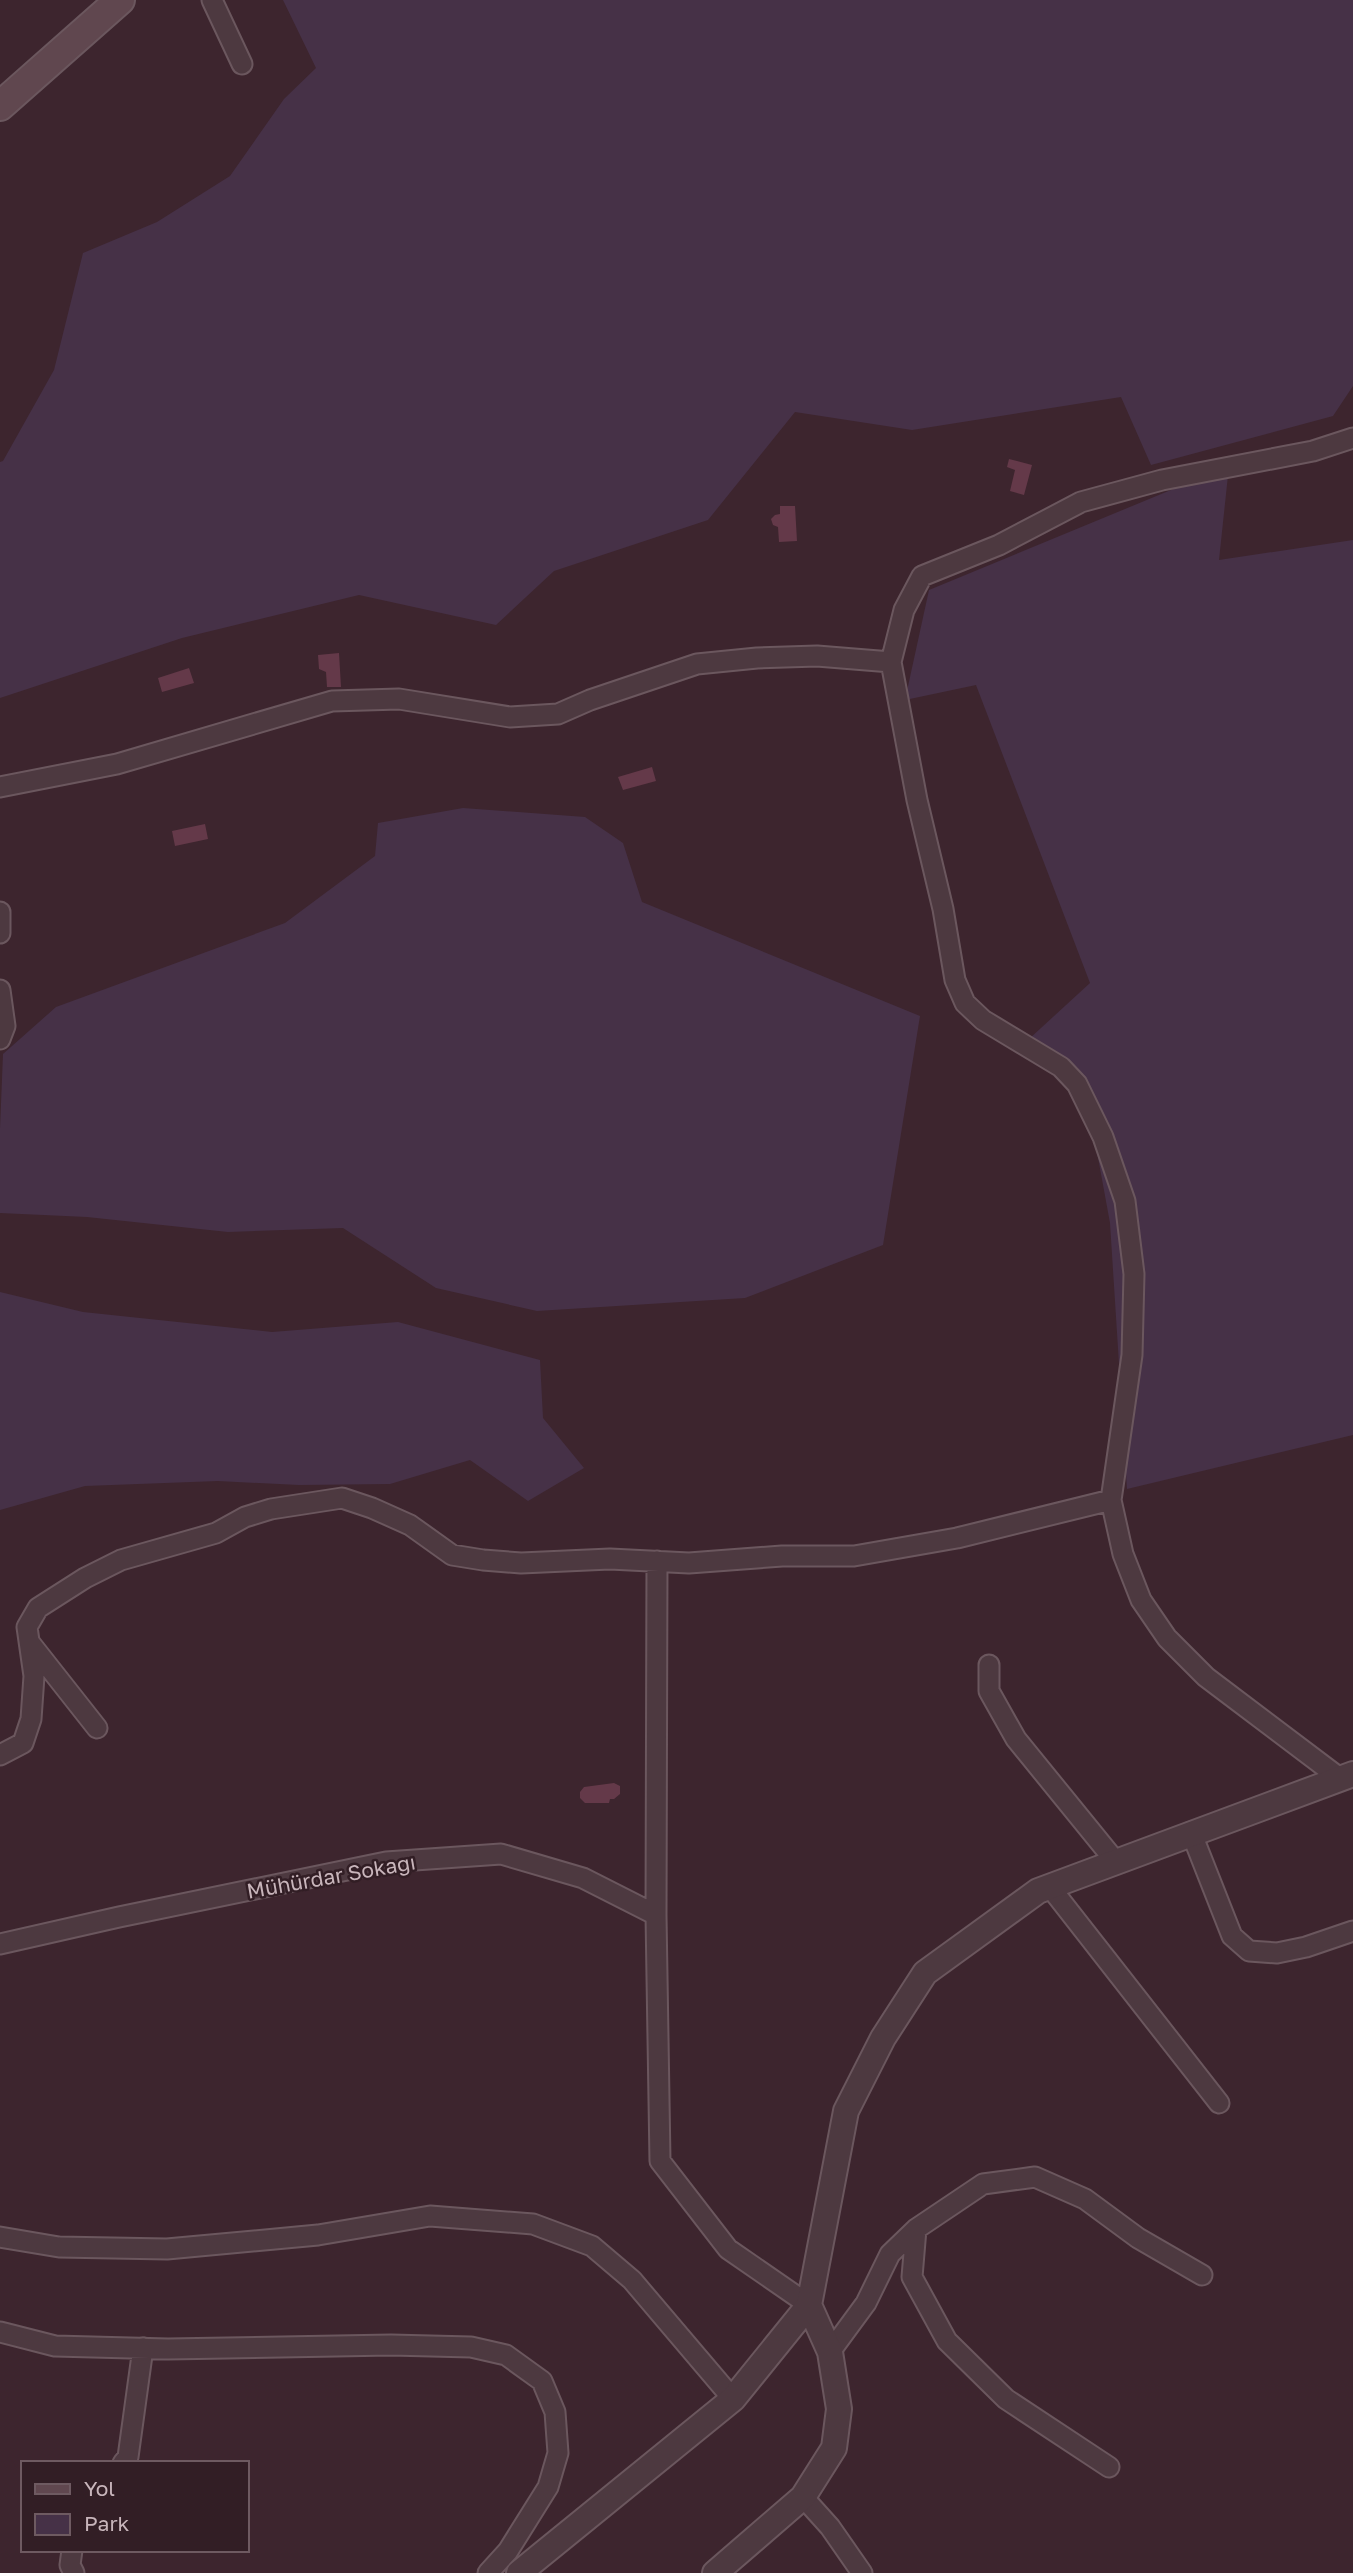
<svg xmlns="http://www.w3.org/2000/svg" width="1353" height="2573" viewBox="0 0 1353 2573" font-family="'Golos Text',sans-serif">
	<rect width="100%" height="100%" fill="#3d252e"/>
	<path fill="#463147" d="M283,0H1353V386L1333,416L1151,465L1121,397L912,430L795,412L708,520L554,571L496,625L359,595L182,638L0,698V462L3,461L54,370L83,253L157,222L230,176L284,99L316,68Z
		M1229,466L1219,560L1353,540V1435L1127,1489L1110,1223L1086,1092L1029,1039L1090,983L976,685L905,700L929,590Z
		M463,808L585,817L623,843L642,902L920,1016L883,1245L745,1298L537,1311L436,1288L343,1228L228,1232L87,1217L0,1213V1129L3,1054L56,1007L285,923L375,856L378,823Z
		M0,1292L83,1312L272,1332L398,1322L540,1360L543,1418L584,1468L528,1501L470,1460L390,1484L299,1485L218,1481L85,1486L0,1510Z"/>
	<path fill="#643949" d="M1009,459L1032,465L1024,495L1010,491L1015,470L1007,467Z
		M780,506H795L797,541L779,542L778,527L773,525L771,519L775,515L780,514Z
		M339,653L341,687H327L326,672L319,669L318,655Z
		M189,668L194,683L162,692L158,678Z
		M652,767L656,781L623,790L618,777Z
		M205,824L208,839L175,846L172,831Z
		M614,1783L620,1786V1794L614,1799H610L609,1803H585L580,1798V1792L584,1787Z"/>
	<g fill="none" stroke-linecap="round" stroke-linejoin="round">
		<g stroke="#6b575e" stroke-width="23">
			<path id="minor" d="M212,0L242,64
				M0,787L117,764L332,701L399,699L510,717L558,714L590,700L697,664L757,658L817,656L891,662
				M0,912V933
				M0,990L5,1026L0,1039
				M657,1561L656,1915L660,2161L728,2249L809,2305
				M30,1643L97,1728
				M989,1665V1691L1016,1739L1116,1862
				M0,1755L23,1743L31,1719L34,1676L27,1627L38,1608L85,1578L121,1560L216,1533L245,1517L271,1509L342,1498L372,1508L410,1525L452,1555L483,1560L521,1563L610,1559L689,1563L782,1556H854L957,1538L1111,1500
				M1341,1779L1206,1677L1167,1638L1141,1600L1123,1554L1111,1500L1132,1355L1134,1274L1125,1201L1103,1137L1077,1084L1061,1067L983,1020L965,1003L955,980L943,909L917,800L891,662L904,610L922,576L999,545L1081,502L1162,480L1313,451L1353,438
				M1191,1832L1232,1936L1249,1951L1277,1953L1306,1947L1353,1931
				M1050,1887L1219,2103
				M0,1944L119,1917L386,1862L501,1854L583,1878L656,1915
				M916,2229L912,2277L947,2341L1006,2399L1109,2467
				M0,2237L59,2247L167,2249L318,2235L430,2216L533,2224L592,2246L632,2280L733,2399
				M0,2332L55,2346L168,2349L391,2345L471,2347L506,2355L542,2381L555,2412L558,2453L548,2487L508,2551L488,2573
				M830,2352L866,2303L890,2254L916,2229L983,2184L1035,2177L1085,2199L1138,2238L1202,2275
				M123,2463L128,2457L143,2348
				M803,2497L830,2527L862,2573
				M72,2550L70,2565L74,2573"/>
		</g>
		<g stroke="#6b575e" stroke-width="28">
			<path id="tertiary" d="M519,2573L733,2399L809,2305L846,2111L883,2038L925,1973L1038,1891L1353,1774
				M715,2573L803,2497L834,2448L839,2409L830,2352L809,2305"/>
		</g>
		<g stroke="#6b575e" stroke-width="32">
			<path id="secondary" d="M0,106L120,0"/>
		</g>
		<use href="#minor" stroke="#4d3940" stroke-width="19"/>
		<use href="#tertiary" stroke="#4d3940" stroke-width="24"/>
		<use href="#secondary" stroke="#60474f" stroke-width="28"/>
	</g>
	<g text-anchor="middle" dominant-baseline="central" stroke-width="5" stroke-linejoin="round" paint-order="stroke">
		<g font-size="21" fill="#c8b5bb" stroke="#321e25">
			<text transform="translate(331 1876) rotate(-10)">Mühürdar Sokağı</text>
		</g>
	</g>
	<rect x="21" y="2461" width="228" height="91" fill="#321e25" stroke="#6e5a61" stroke-width="2"/>
	<rect x="35" y="2484" width="35" height="10" fill="#60474f" stroke="#6e5a61" stroke-width="2"/>
	<text x="84" y="2496" font-size="21" fill="#c8b5bb">Yol</text>
	<rect x="35" y="2514" width="35" height="21" fill="#463147" stroke="#6e5a61" stroke-width="2"/>
	<text x="84" y="2531" font-size="21" fill="#c8b5bb">Park</text>
</svg>
